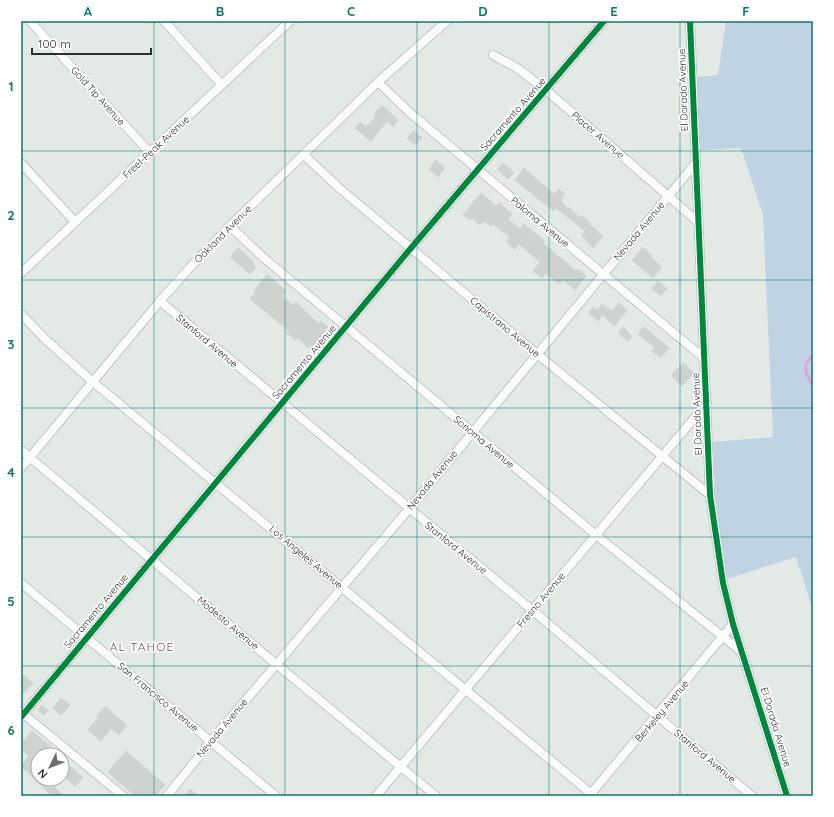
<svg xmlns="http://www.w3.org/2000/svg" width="834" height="817" viewBox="0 0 834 817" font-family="Quicksand,sans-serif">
	<rect width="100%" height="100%" fill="#e3eae6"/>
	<path fill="#bfd3e3" d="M726,21H813V610L796,557L724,580L717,530L713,442L773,437L763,215L741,148L699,150L696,77L718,75Z"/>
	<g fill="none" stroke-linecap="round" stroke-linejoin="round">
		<path stroke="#e69cdf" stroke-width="2.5" d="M813,355L806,363V373L813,386"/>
	</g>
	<path fill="#ced3d0" stroke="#cfd5d2" d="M382,105L398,120L393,126L387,121L371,141L355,128L360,122L366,126L367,124L369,125L376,115L375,113Z
		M414,131L422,138L415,145L407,138Z
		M436,160L445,168L438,177L429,169Z
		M503,163L514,173L508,179L497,169Z
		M524,168L554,194L559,189L565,194L561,199L562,200L561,202L581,218L582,216L590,222L588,223L598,231L597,232L603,236L593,248L582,235L585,231L556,208L553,211L515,180Z
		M481,193L496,206L499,203L512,214L508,219L520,229L524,224L545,241L543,243L576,271L578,269L586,276L575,290L563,280L559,284L546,273L542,278L533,271L540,262L519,244L515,249L506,242L510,237L493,224L491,226L484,221L480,225L472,218L470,220L463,215Z
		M643,247L652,256L651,257L662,267L653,278L632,260Z
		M238,248L253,261L252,263L256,267L250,274L230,257Z
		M267,274L286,291L282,296L293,305L296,302L318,323L321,321L332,331L326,338L325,337L319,345L317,343L311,350L298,338L296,341L286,332L288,330L250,299L255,292L254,291Z
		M658,281L667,289L661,296L652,289Z
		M619,303L627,311L614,326L603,315L598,321L589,313L593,307L597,310L602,304L612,311Z
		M623,327L632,336L628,341L618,333Z
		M644,327L669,348L661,358L652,351L655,347L638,334Z
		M683,363L694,373L682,386L671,376Z
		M21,673L33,683L21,696Z
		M61,698L70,705L61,715L53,708Z
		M42,705L48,710L44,715L38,710Z
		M105,707L127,725L119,735L111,729L101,741L88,730L98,718L96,717Z
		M32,731L52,748L46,755H38V779H46L64,796H52L21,766L29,756L21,749V736L25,740Z
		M126,751L165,785L155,796H135L108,772Z
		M62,759L83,778L75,786L62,775Z
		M190,789L198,796H184Z"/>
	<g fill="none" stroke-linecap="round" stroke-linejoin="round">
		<g stroke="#c3c5c3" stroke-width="10">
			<path id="minor" d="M30,21L150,153
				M164,21L222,85
				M690,21L710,495L723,583L733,624L787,796
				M493,55L517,68L546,90L698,222
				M378,82L409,112L705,359
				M304,155L338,187L537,354L710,495
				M21,163L75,222
				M230,226L265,259L596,535L742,652
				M21,273L290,21
				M160,301L532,610L752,796
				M21,314L45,339L93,382L594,796
				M21,450L276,664L436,796
				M21,468L160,301L195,262L230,226L378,82L447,21
				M21,583L276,796
				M21,712L123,796
				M21,717L411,248L604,21
				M167,796L211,741L409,509L695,164
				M376,796L707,403
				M589,796L733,624"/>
		</g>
		<use href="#minor" stroke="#fbfcfb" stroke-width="8"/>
		<g stroke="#fff" stroke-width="8">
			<path id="cycleway" d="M690,21L710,495L723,583L733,624L787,796
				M21,717L411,248L604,21"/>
		</g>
		<use href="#cycleway" stroke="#00873e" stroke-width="6"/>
	</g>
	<path fill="none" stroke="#0f766e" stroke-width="1" stroke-opacity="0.55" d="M154,21V796M285,21V796M417,21V796M549,21V796M680,21V796M21,151H813M21,280H813M21,408H813M21,537H813M21,666H813"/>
	<g text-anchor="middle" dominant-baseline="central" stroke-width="3.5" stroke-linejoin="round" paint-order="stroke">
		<g font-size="10" fill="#2d2d2d" stroke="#fff">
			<text transform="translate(683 90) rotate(-92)">El Dorado Avenue</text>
			<text transform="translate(98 96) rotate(48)">Gold Tip Avenue</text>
			<text transform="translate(513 114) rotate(-49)">Sacramento Avenue</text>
			<text transform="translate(598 135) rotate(41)">Placer Avenue</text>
			<text transform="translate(156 147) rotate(-43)">Freel-Peak Avenue</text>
			<text transform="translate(540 222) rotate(40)">Paloma Avenue</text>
			<text transform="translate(639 231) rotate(-50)">Nevada Avenue</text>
			<text transform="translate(223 234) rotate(-45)">Oakland Avenue</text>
			<text transform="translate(505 327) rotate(40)">Capistrano Avenue</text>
			<text transform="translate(207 341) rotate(40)">Stanford Avenue</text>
			<text transform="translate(304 362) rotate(-50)">Sacramento Avenue</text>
			<text transform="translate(697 414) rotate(-92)">El Dorado Avenue</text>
			<text transform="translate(484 442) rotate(40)">Sonoma Avenue</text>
			<text transform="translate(432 480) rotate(-51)">Nevada Avenue</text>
			<text transform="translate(456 548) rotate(39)">Stanford Avenue</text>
			<text transform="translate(306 557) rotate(40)">Los Angeles Avenue</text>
			<text transform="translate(541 600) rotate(-50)">Fresno Avenue</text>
			<text transform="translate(96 611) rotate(-50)">Sacramento Avenue</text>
			<text transform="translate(228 623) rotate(40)">Modesto Avenue</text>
			<text transform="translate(158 697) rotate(40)">San Francisco Avenue</text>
			<text transform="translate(662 711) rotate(-50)">Berkeley Avenue</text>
			<text transform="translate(776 727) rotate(73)">El Dorado Avenue</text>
			<text transform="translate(222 728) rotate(-50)">Nevada Avenue</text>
			<text transform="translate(705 756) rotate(40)">Stanford Avenue</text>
		</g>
		<g font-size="12" letter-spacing="1" fill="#7b4f5e" stroke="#fff">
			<text x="142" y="646">AL TAHOE</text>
		</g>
	</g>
	<rect width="834" height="817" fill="none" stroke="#ffffff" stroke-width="44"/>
	<g transform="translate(50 767) rotate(227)"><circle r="19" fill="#ffffff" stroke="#ababab"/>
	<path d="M0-3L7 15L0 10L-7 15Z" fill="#6d6f6e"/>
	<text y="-6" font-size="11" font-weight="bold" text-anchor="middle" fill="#2d2d2d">N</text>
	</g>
	<path d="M32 48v6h119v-6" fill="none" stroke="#2d2d2d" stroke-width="2"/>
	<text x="38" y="48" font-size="12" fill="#2d2d2d" stroke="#ffffff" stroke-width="3" paint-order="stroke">100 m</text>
	<rect x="22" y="22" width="790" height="773" fill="none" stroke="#0f766e" stroke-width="1.5"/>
	<g font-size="13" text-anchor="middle" font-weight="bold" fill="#0f766e">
		<text x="88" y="16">A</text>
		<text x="220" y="16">B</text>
		<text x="351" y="16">C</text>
		<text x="483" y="16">D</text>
		<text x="614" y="16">E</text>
		<text x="746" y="16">F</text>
		<text x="11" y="91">1</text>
		<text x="11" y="220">2</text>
		<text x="11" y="349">3</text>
		<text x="11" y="477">4</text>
		<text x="11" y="606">5</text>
		<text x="11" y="735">6</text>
	</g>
</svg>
